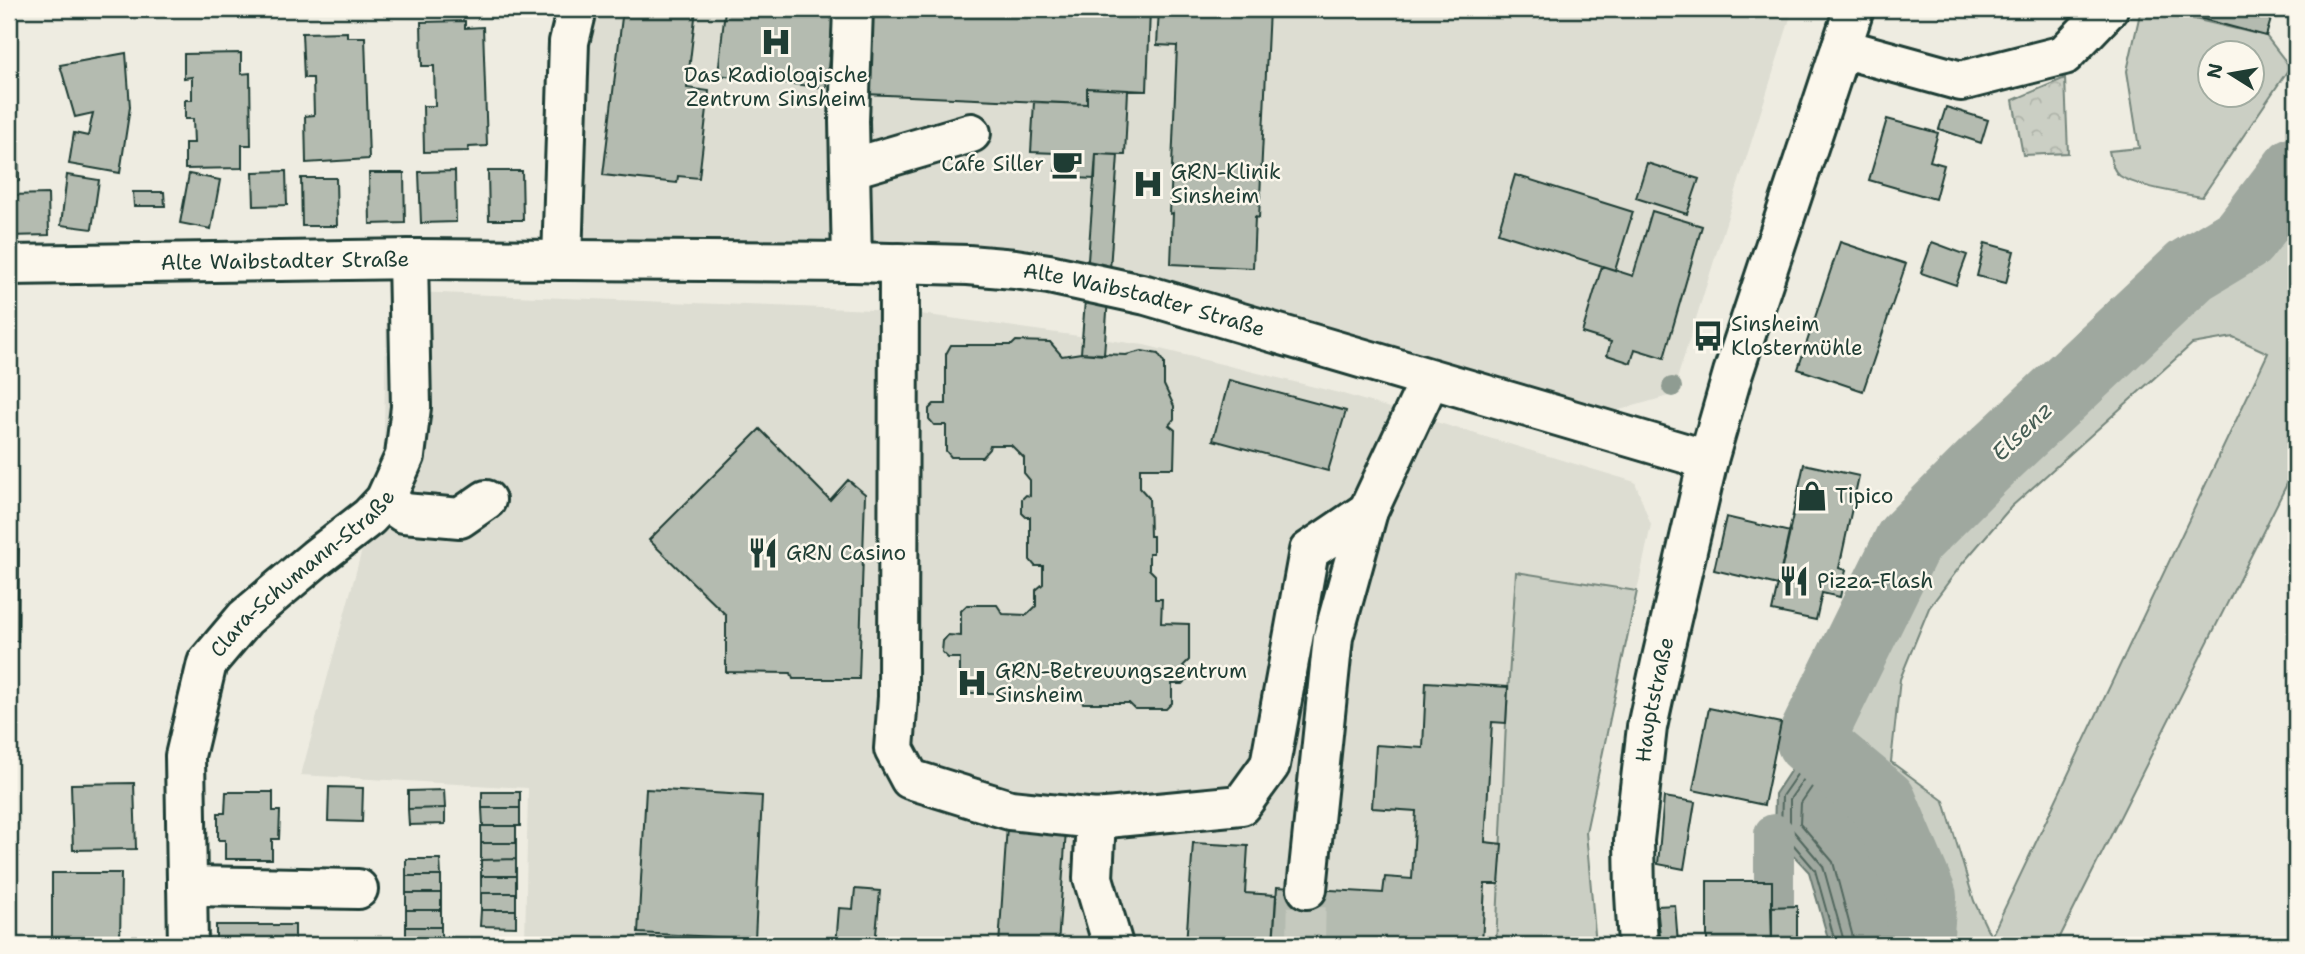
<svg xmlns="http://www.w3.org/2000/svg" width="2305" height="954" viewBox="0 0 2305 954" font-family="'Shantell Sans',sans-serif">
	<defs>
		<pattern id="forest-crowns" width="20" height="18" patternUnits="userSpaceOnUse" patternTransform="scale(1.75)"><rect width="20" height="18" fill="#cbcfc4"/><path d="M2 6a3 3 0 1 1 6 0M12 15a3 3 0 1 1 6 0" fill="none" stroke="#aeb3a9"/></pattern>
	</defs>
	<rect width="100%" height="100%" fill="#eeece1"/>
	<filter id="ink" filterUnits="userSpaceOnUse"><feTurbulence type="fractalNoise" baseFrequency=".0143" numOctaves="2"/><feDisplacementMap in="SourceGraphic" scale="14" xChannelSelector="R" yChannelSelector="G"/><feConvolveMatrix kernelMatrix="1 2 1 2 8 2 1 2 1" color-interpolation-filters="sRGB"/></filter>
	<g filter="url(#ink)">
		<path fill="#ddddd2" d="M550,9H1793L1672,395L1616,411L1119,269L562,238Z
			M387,291L899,311L1144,345L1343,394L1635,482L1651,525L1586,832L1596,945H525L528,788L301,775L383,472Z"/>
		<path fill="#cbcfc4" stroke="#75867c" stroke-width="2" fill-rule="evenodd" d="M2141,9H2152L2266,36L2290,67L2202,197C2183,194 2134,186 2120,176C2112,170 2111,159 2109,151L2139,148L2127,71ZM2210,52H2252V94H2210Z
			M2296,142V466L2056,945H1919L1923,897L1883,802L1808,733L1842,633L1902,533L1972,439L2176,262ZM2233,337L2268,353L1991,937L1974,901L1944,801L1891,762L1900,679L1929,608L1962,564L2011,507L2192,344Z
			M1516,572L1637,591L1586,832L1596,945H1496L1506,723Z"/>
		<path fill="url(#forest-crowns)" stroke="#75867c" stroke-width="2" d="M2065,78L2068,153L2023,155L2013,100Z"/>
		<path fill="#9fa89f" stroke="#6c7d74" stroke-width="2" d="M1810,741L1883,802L1923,897L1919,945H1830L1809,872L1774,834L1775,794Z"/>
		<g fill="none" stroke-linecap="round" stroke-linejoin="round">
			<path stroke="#52685f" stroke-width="2" d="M1836,945L1815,870L1781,830L1782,796L1812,753L1877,807L1916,898L1912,945
				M1845,945L1823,866L1790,827V799L1813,766L1870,812L1907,899L1903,945
				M1855,945L1833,862L1800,823L1801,803L1816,781L1861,819L1896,901L1893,945"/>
			<path stroke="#9fa89f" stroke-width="40" d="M1774,834V945"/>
			<path stroke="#9fa89f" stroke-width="68" d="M1919,945L1923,897L1883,802L1810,741L1908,541L1985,464L2191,270L2244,238L2296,170"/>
		</g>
		<path fill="#b4bbb0" stroke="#1f3d34" stroke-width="2" d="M623,9H696L687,88L709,91L699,178L678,176L677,183L603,175Z
			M725,9H834L826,88L718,75Z
			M870,9H1150L1147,91L1087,88V104L865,94Z
			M1159,9H1269L1259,218L1255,217L1253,268L1171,264L1173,213L1170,214L1177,46L1157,45Z
			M2185,9H2274L2266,36L2184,14Z
			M465,21V28L483,27L487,146L469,147L468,151L424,152L423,106H435L434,66H422L421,22Z
			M347,32V37H365L369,159L306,163L305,116L314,115L313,78H304L302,33Z
			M126,53L130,107L120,173L69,164L74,133L88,136L93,113L75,117L60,65Z
			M241,53V74L250,73L251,145H242V168L185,169V143H194L193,119H185V100H192V77L184,78V54Z
			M9,85H11L13,133H9Z
			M1087,88L1128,90L1125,155L1096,154L1095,179L1055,177L1056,153L1031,152L1034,102L1087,104Z
			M1946,107L1988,120L1981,143L1939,129Z
			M1887,119L1938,133L1930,161L1944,165L1935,199L1869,180Z
			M18,133L19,181L9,182V134Z
			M1096,154L1118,155L1104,355L1081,353Z
			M1647,163L1699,179L1687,214L1636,198Z
			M286,171L287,205L254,206L253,172Z
			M455,171L456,222L421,223L419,172Z
			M488,171H522L523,220H489Z
			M369,173H404L405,223L370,224Z
			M189,174L220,180L211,229L180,223Z
			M67,175L99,180L92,229L61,225Z
			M1515,175L1633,212L1615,270L1498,233Z
			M301,178H336L337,226H302Z
			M133,192H164L165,206H134Z
			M48,194L49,235L9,236V195Z
			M1652,211L1702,226L1664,358L1635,349L1631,363L1607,355L1611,342L1582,333L1602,266L1633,276Z
			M1840,242L1906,264L1863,391L1798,369Z
			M1932,242L1967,255L1956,285L1921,273Z
			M1985,243L2014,251L2006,283L1977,276Z
			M1016,341L1050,342L1062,356L1081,353L1126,355L1142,351L1158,354L1164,363V385L1174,406V419L1169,425L1175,430L1174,468H1140V488L1149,498L1150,536H1153V553H1149V569L1155,575V599H1162L1161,623L1189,624V660L1183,666L1189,672V678L1183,684H1172V703L1166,709H1135L1129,703H1083L1078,697V693H966L960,687V658H948L942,652L943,641L948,635L961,636V611L967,605H997L1003,614L1027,615L1036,606V590L1043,584V566H1035L1030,560V517H1026L1022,513V499L1026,495L1030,496V480L1024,473V458L1011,445H990L989,449L982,457H951L946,451V425H934L929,419V409L934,404H946V354L951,345H1012Z
			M1229,380L1346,411L1328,471L1213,440Z
			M760,429L830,500L848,480L865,494L859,679H793L791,673L726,672V615L649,540Z
			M1804,464L1859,476L1839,568L1846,570L1840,597L1822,593L1816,620L1772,611Z
			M1726,517L1790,532L1778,585L1714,570Z
			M9,549H19L18,641H9Z
			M1426,682L1508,687L1506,723L1492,722L1485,842L1502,844L1499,884H1485L1482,945H1273L1277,887L1383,893L1385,877L1412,879L1416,811L1372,808L1376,745L1423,748Z
			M1709,708L1781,723L1764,805L1693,790Z
			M134,783L136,849L73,850L71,784Z
			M329,787L363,788L362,822L328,821Z
			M646,789L762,796L755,939L638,933Z
			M444,790L445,808L408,809V791Z
			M226,792H273V811H280L279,839H272V859H225V840H218V813H225Z
			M482,792H520V808H482Z
			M1664,797L1695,802L1684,869L1658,864Z
			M445,808V824L409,825L408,809Z
			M482,808H520V826H483Z
			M481,826H516V843H481Z
			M1007,826L1066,830L1058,945H999Z
			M481,843H516V859L481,860Z
			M1193,843L1248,846L1245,893L1276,895L1273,944L1242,942V945H1186Z
			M406,859H440L441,876H406Z
			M516,859V876H481V860Z
			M52,873H121L120,945H52Z
			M406,876H441V893H406Z
			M481,876H516V893H481Z
			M1707,881H1772V945H1707Z
			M855,889L880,891L875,945H836L839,908L853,909Z
			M406,893H441V910H406Z
			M481,893H516V910H481Z
			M1675,905L1678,943L1661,945L1657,906Z
			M1797,906V945H1772L1771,907Z
			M406,910H441V927H406Z
			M481,910H516V927L480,926Z
			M216,925H295V945H216Z
			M406,927H441V944H406Z"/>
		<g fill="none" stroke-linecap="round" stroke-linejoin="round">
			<path stroke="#c5c9be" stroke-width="38" stroke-dasharray="38 19" stroke-linecap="butt" d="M1306,945L1307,889"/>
			<g stroke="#1f3d34" stroke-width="44">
				<g id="minor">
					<path d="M1841,48L1961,81L2064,55L2108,9"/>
					<path d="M852,168L971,133"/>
					<path d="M562,260L569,42L577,9"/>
					<path d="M852,262L849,121L853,9"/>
					<path d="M899,263L898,697L894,749L910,779L1010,810L1096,819L1093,878L1113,945"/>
					<path id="s1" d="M9,265L415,259L852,262L968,265L1015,269L1049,274L1146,295L1708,460"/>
					<path d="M385,500L404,513L460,518L486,500"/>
					<path d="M1096,819L1241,805L1270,765L1309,551L1368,511"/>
					<path d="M187,886L358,889"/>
					<path d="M1307,889L1333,637L1368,511L1430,379"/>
					<path id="s2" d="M188,945L185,756L207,663L245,618L316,558L369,517L385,500L405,456L411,407L408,259"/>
				</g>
			</g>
			<g stroke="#1f3d34" stroke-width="44">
				<g id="major">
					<path id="s3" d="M1638,945L1635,894L1634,840L1647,727L1662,658L1708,460L1733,373L1854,9"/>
				</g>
			</g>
			<use href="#minor" stroke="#fbf7ec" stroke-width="38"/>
			<use href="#major" stroke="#fbf7ec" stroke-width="38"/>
		</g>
		<circle fill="#8f9c92" cx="1672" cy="387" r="10"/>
	</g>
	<defs>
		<g id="hospital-bare" transform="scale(2.415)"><path d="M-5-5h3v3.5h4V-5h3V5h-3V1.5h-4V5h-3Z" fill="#1f3d34" stroke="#fbf7ec" stroke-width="2.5" paint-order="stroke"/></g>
		<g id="cafe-bare" transform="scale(2.415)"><path d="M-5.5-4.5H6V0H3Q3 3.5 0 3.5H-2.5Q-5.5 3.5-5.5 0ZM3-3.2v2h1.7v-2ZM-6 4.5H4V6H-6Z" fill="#1f3d34" stroke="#fbf7ec" stroke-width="2.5" paint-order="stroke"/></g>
		<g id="bus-bare" transform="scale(2.415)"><path d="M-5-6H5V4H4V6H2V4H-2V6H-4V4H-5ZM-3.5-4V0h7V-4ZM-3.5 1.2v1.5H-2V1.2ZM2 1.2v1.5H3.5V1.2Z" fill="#1f3d34" stroke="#fbf7ec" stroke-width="2.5" paint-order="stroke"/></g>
		<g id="shop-bare" transform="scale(2.415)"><path d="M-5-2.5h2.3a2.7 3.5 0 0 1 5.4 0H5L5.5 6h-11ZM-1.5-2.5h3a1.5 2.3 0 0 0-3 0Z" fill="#1f3d34" stroke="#fbf7ec" stroke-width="2.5" paint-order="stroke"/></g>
		<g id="restaurant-bare" transform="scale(2.415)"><path d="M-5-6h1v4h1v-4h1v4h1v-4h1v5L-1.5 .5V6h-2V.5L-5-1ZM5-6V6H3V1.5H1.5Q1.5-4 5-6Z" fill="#1f3d34" stroke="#fbf7ec" stroke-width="2.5" paint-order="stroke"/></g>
	</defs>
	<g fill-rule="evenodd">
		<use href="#hospital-bare" x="776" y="42"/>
		<use href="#cafe-bare" x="1067" y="164"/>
		<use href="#hospital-bare" x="1148" y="184"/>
		<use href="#bus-bare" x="1708" y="336"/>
		<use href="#shop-bare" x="1812" y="496"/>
		<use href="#restaurant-bare" x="763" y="553"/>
		<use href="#restaurant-bare" x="1794" y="581"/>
		<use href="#hospital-bare" x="972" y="683"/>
	</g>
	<g text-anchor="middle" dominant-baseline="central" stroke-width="5" stroke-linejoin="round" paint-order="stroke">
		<g font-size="21" fill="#1f3d34" stroke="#fbf7ec" text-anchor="start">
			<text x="776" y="75" text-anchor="middle">Das Radiologische<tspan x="776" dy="24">Zentrum Sinsheim</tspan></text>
			<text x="1044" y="164" text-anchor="end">Cafe Siller</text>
			<text x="1171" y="172">GRN-Klinik<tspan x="1171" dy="24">Sinsheim</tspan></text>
			<text x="1731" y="324">Sinsheim<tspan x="1731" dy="24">Klostermühle</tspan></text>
			<text x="1835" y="496">Tipico</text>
			<text x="786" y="553">GRN Casino</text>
			<text x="1817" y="581">Pizza-Flash</text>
			<text x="995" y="671">GRN-Betreuungszentrum<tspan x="995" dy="24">Sinsheim</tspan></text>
		</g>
		<g font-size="21" fill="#1f3d34" stroke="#fbf7ec">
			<text stroke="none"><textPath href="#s1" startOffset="276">Alte Waibstadter Straße</textPath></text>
			<text stroke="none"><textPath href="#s1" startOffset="1139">Alte Waibstadter Straße</textPath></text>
			<text stroke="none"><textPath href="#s2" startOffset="416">Clara-Schumann-Straße</textPath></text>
			<text stroke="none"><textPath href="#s3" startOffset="247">Hauptstraße</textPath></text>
		</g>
		<g font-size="23" font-style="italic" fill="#455d54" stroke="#fbf7ec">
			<text transform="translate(2022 431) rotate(-44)">Elsenz</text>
		</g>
	</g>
	<rect width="2305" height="954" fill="none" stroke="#fbf7ec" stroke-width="35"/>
	<rect x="18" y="18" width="2270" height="919" fill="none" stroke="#1f3d34" stroke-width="2.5" filter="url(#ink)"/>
	<g transform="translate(2231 74) rotate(281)"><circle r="33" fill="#fbf7ec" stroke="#a3ada2" stroke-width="2"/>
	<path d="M0-5L12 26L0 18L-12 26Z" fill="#1f3d34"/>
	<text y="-10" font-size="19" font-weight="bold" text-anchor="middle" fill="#1f3d34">N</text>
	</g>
</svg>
